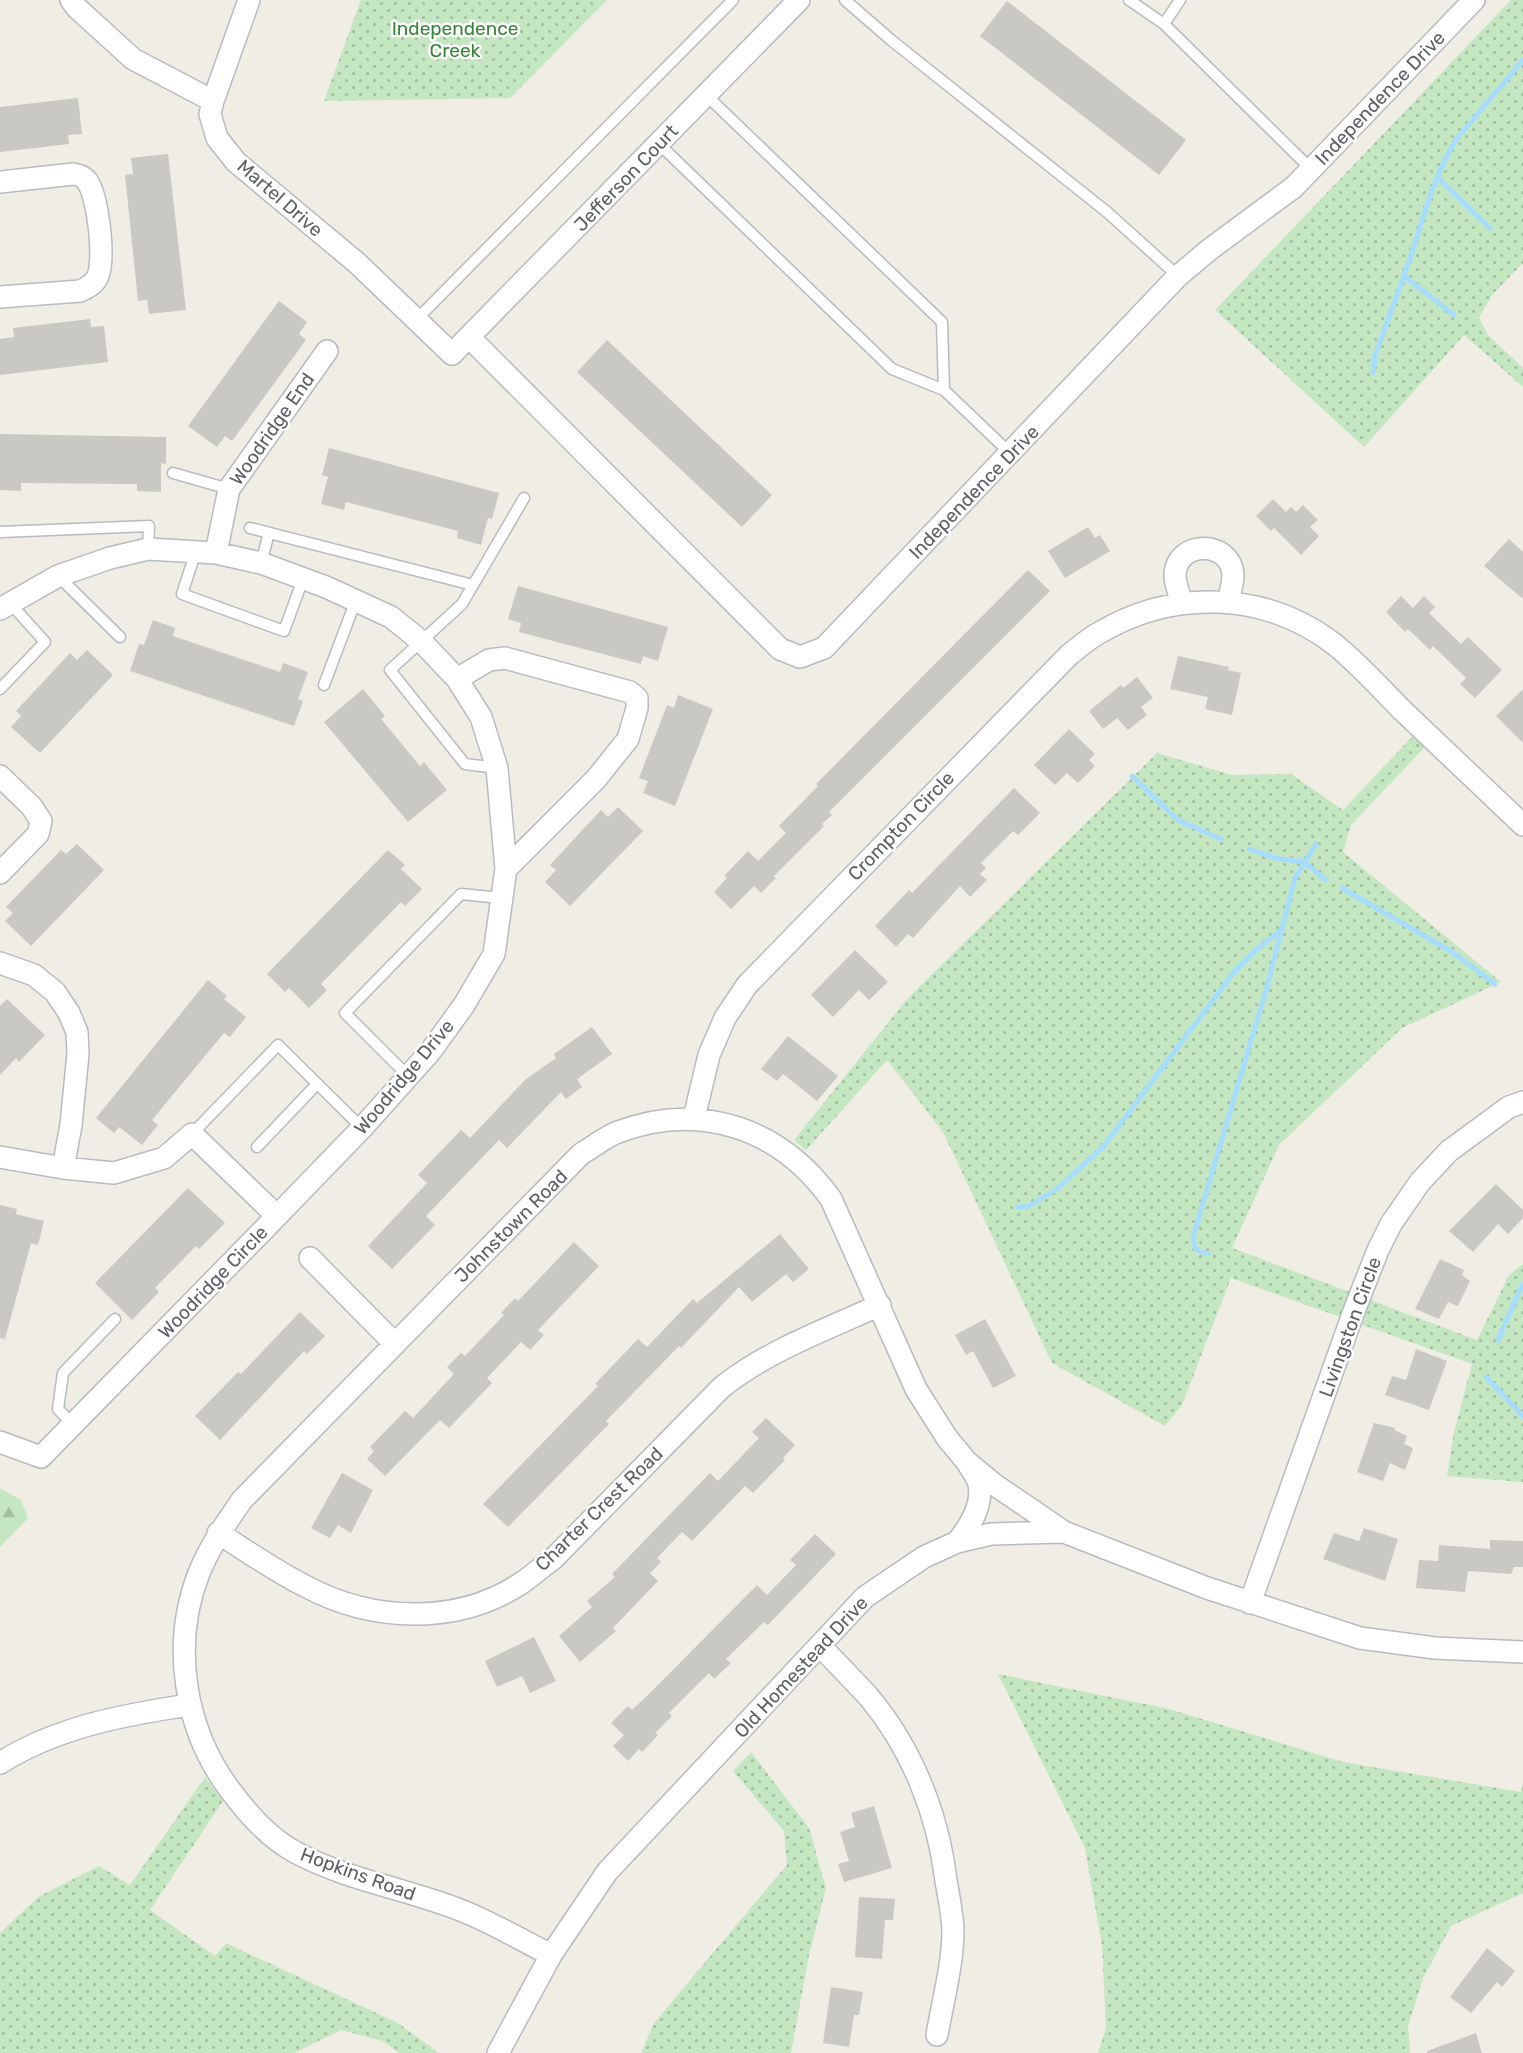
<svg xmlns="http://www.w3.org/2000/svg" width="1523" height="2053" viewBox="0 0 1523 2053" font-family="Rubik,sans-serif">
	<defs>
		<pattern id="forest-firs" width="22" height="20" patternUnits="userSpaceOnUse" patternTransform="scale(1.75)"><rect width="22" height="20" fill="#c4e7c2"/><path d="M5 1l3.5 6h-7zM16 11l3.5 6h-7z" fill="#a2bfa1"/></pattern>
		<pattern id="park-dots" width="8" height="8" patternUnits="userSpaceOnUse" patternTransform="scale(1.75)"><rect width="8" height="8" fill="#c4e7c2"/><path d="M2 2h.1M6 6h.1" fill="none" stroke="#a2bfa1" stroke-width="1.8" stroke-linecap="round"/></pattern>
	</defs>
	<rect width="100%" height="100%" fill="#f0ede5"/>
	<path fill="url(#forest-firs)" d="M0,1488L21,1500L28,1518L0,1547Z"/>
	<path fill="url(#park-dots)" d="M361,0H607L510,98L324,101Z
		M1511,0H1523V263L1492,295L1479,318L1488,335L1523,368V387L1464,335L1364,447L1215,310Z
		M1413,736L1425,747L1351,825L1343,852L1501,982L1402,1028L1279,1145L1232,1248L1477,1340L1509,1275L1523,1264V1482L1447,1476L1454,1432L1472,1364L1231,1278L1182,1405L1165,1426L1052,1363L943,1132L887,1060L806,1150L794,1140L907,999L1157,753L1232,775L1291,774L1343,810Z
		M998,1674L1169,1709L1343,1762L1521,1792L1523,1783V1893L1451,1926L1424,1976L1408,2026L1410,2053H1098L1106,2028L1102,1946L1085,1848Z
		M751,1752L809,1828L826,1888L809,1955L791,2053H641L654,2023L787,1865L784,1831L733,1771Z
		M205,1777L223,1801L150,1910L215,1956L226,1943L398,2023L439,2053H399L383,2041L341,2030L294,2053H0V1933L38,1897L99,1866L130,1885Z"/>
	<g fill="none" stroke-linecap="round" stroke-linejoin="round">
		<path stroke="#a6ddff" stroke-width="5" d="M1438,178L1490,228
			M1404,276L1454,315
			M1373,373L1375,356C1390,313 1407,271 1420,227C1430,196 1440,164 1458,137L1523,60
			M1132,776L1178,820L1221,839
			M1249,849L1279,859L1303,861L1326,880
			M1342,888L1452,952L1495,984
			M1018,1207L1029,1206L1058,1188L1103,1147L1234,972L1256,950L1281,930
			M1208,1254L1196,1250L1193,1237L1265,994L1295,878L1316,844
			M1498,1340L1523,1283
			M1486,1377L1523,1416"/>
	</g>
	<path fill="#cac8c3" d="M1007,1L1186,140L1159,175L980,36Z
		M78,98L82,134L68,135L69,144L0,152V107Z
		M168,154L186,310L149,314L147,300L138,301L125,175L133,174L131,158Z
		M279,301L307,322L299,334L306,340L232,441L225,436L217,447L188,426Z
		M90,319L91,327L104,326L108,362L0,375V339L14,337L13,328Z
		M607,340L772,495L742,527L577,372Z
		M0,434L166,437V464L161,463V492L137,491V484L21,483V491L0,490Z
		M329,448L499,493L492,519L488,518L481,545L457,538L458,531L346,502L344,510L321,504L328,477L322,475Z
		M1273,499L1286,512L1291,507L1296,512L1303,505L1318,520L1310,527L1319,536L1301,555L1274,528L1271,531L1256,516Z
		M1088,527L1095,538L1100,535L1110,551L1065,578L1048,551Z
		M1509,539L1523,552V599L1484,566Z
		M1028,570L1050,591L829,812L832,815L822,824L824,826L774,876L776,878L761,893L754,886L731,909L714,892L727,878L724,876L748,851L758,861L786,833L779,826L818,786L816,784Z
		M518,586L668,627L658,661L643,656L641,664L519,632L521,623L508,619Z
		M1401,596L1413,608L1424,596L1435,607L1429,613L1461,644L1468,637L1502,670L1475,698L1460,684L1466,678L1433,646L1430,650L1408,629L1405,632L1386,612Z
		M153,620L175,628L173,636L280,672L283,663L308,672L298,699L303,701L294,726L130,671L139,644L144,645Z
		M87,650L113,675L40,753L11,727L21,716L16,711L70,653L77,660Z
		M1178,656L1229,667L1228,670L1241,673L1232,715L1205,709L1208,697L1170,689Z
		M1137,677L1153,698L1141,707L1147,715L1128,730L1117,718L1103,729L1089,711L1121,685L1123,688Z
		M363,689L385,716L381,719L420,766L424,762L447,790L408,822L324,722Z
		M1523,689V743L1496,716Z
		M678,695L713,709L675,806L643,793L648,781L639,778L667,705L674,708Z
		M1069,729L1095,754L1089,760L1095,766L1078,783L1067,773L1055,785L1034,765Z
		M1014,788L1040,813L1018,835L1013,831L981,863L986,868L980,874L987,880L970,897L960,886L913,938L908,934L896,947L875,926L909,890L912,893Z
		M618,807L643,831L570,906L545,882L556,870L550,865L601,810L608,817Z
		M77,844L104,870L31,946L5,921L13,913L6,907L61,850L66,854Z
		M388,850L405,865L401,869L422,889L405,906L401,902L321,984L327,990L309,1008L289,988L285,992L267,974Z
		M855,950L888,982L869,1000L859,990L833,1017L811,995Z
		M208,980L227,996L224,999L246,1017L230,1037L224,1033L152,1120L158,1125L142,1145L119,1127L114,1133L96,1118Z
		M7,999L45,1035L19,1062L16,1058L0,1075V1006Z
		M592,1027L612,1054L577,1079L582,1087L566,1099L561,1092L507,1148L499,1140L426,1216L435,1225L392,1269L368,1246L427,1183L418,1175L461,1130L470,1138L525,1080L556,1058L554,1054Z
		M788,1036L838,1076L817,1101L783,1074L777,1081L761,1069Z
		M1496,1184L1523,1210V1218L1508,1234L1498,1224L1473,1252L1449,1231Z
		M188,1188L225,1223L199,1249L196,1246L155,1288L159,1292L132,1320L95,1283Z
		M0,1205L17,1209L16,1214L44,1221L38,1245L31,1243L5,1339L0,1338Z
		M780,1234L809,1269L793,1282L786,1274L752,1302L739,1287L681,1348L679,1346L606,1421L609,1424L508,1527L483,1504L598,1386L595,1384L638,1339L647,1347L693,1299L697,1303Z
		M574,1242L599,1266L538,1330L544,1335L530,1350L521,1342L487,1378L492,1383L449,1428L440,1420L385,1476L367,1459L374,1451L370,1447L405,1411L413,1418L454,1374L447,1367L461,1353L465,1356L504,1315L501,1313L515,1298L518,1301Z
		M1440,1259L1464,1270L1462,1275L1470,1281L1458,1306L1448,1302L1439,1319L1415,1309Z
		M300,1312L325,1336L307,1354L304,1351L220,1440L195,1416L238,1372L241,1374Z
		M985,1319L1016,1376L993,1388L973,1351L966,1355L955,1335Z
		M1416,1349L1447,1361L1429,1410L1385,1395L1392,1376L1406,1380Z
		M766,1418L795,1445L783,1458L785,1460L753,1493L745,1486L692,1541L682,1532L657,1558L661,1562L650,1573L658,1581L613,1628L616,1631L580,1662L559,1636L592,1607L587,1601L615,1577L612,1574L710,1473L718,1481L759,1438L752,1432Z
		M1374,1423L1395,1428L1394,1430L1407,1436L1404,1444L1413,1448L1405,1470L1390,1463L1383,1481L1357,1472Z
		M342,1473L373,1490L351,1533L338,1525L330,1538L311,1528Z
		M1364,1528L1398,1539L1385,1581L1323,1559L1334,1533L1359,1541Z
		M815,1534L836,1554L768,1625L764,1622L726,1659L731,1663L714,1679L709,1673L669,1713L672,1716L655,1733L658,1735L642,1752L639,1749L628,1761L613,1746L624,1735L611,1723L628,1706L632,1710L649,1694L757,1585L767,1595L796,1565L790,1560Z
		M1490,1540L1523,1541V1567H1514L1511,1574L1468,1571L1465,1592L1416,1588L1419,1560L1438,1561L1439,1545L1490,1549Z
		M534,1637L556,1681L530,1693L522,1676L497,1687L485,1661Z
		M874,1806L892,1868L844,1882L838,1864L849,1861L840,1832L855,1827L851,1813Z
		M859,1897L895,1899L893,1920H885L882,1959L855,1957Z
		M1487,1948L1515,1971L1502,1987L1497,1982L1471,2013L1450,1997Z
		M831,1987L863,1992L859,2015H854L849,2047L823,2043Z
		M1476,2033L1482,2053H1427V2051Z"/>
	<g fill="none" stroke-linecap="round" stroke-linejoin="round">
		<g stroke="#b8bbbf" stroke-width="13">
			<path id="service" d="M845,0L891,40L1107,212L1178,276
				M1129,0L1164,24L1180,0
				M1164,24L1311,169
				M706,95L942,322L944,390
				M659,144L892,369L944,390L1011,454
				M416,320L733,0
				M173,473L229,489
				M250,528L473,585
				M0,532L149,526L148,549
				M196,551L182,594L284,631L303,579
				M261,563L269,533
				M58,576L120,637
				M324,685L356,600
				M0,689L45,642L10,603
				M497,768L465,764L390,670L462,604L524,498
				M408,1076L345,1013L461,894L501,898
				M192,1134L278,1045L362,1128
				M257,1147L317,1084
				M73,1425L58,1409L63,1373L115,1319"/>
		</g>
		<g stroke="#b8bbbf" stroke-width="24">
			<path id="minor" d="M71,0L77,8L133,59L213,101
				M249,0L213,101L210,114L217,138L236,162L357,263L452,354L799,0
				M0,182L73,174C79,175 83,176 87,181C98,196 106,261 97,278C93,285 87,288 80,291L0,297
				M470,338L780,649L800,657L824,648L1178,276L1209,250L1294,187L1474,0
				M216,553L229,489L327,351
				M1182,603C1180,595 1175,585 1175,576C1175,540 1231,539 1233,575C1233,583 1230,593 1228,602
				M0,609L58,576L110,558L148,549L216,553L261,563L326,587L391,617L422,642L457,679L481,717L497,768L506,869L494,954L464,1005L430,1052L362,1128L277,1216
				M457,679L489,660L505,658L630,692L637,698V708L628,739L596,779L506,869
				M0,776L32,807L41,821L38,834L0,873
				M0,963L34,975L55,992L69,1013L77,1032L78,1054L71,1125L63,1168
				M694,1118L709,1055L725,1018L747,985L1069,655C1078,648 1088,639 1099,633C1173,589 1265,591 1334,644C1359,664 1381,689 1403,711C1443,749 1483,787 1523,825
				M0,1157L63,1168L114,1173L164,1158L192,1134L277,1216L41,1457L0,1442
				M310,1258L395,1344
				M218,1533C247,1551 275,1571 305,1586C372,1622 458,1626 523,1582C533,1575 543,1566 553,1559L722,1387C769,1350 825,1330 880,1305
				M957,1542C970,1526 983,1506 979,1484C977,1478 972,1470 968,1464
				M1250,1603L1354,1311L1378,1250L1391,1224L1420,1182L1449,1151L1509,1107L1523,1102
				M820,1646C836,1662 852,1679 868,1696C912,1748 938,1814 946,1881C949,1897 952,1913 953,1929C953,1964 943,2000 937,2035
				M0,1763C57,1727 123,1715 189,1705
				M551,1955C519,1939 488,1920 455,1908C402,1888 345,1879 295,1852C268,1837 248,1814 230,1790C184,1729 171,1644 199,1573C210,1546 226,1523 242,1500L581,1154C593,1147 605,1137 618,1132C700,1101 780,1128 831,1199L916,1389L947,1438L967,1462L995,1485L1064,1532
				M498,2053L551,1955L607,1872L865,1597L924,1557L957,1542L991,1534L1064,1532L1207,1588L1360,1638L1435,1648L1523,1652"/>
		</g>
		<use href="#service" stroke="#fff" stroke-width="10"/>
		<use href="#minor" stroke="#fff" stroke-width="21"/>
	</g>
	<g text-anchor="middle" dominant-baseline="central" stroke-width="5" stroke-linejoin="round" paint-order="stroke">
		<g font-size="19" fill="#358634" stroke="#fff">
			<text x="455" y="28">Independence<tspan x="455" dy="22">Creek</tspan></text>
		</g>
		<g font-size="19" fill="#5d6166" stroke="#fff">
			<text transform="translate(1380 98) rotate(-46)">Independence Drive</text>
			<text transform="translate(626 178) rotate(-46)">Jefferson Court</text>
			<text transform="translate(280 198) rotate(41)">Martel Drive</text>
			<text transform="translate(272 429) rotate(-55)">Woodridge End</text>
			<text transform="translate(974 492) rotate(-46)">Independence Drive</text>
			<text transform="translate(901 826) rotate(-46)">Crompton Circle</text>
			<text transform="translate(404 1077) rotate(-50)">Woodridge Drive</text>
			<text transform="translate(511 1226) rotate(-45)">Johnstown Road</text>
			<text transform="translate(213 1282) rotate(-46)">Woodridge Circle</text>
			<text transform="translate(1350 1327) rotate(-70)">Livingston Circle</text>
			<text transform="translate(599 1509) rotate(-44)">Charter Crest Road</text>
			<text transform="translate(801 1667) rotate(-47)">Old Homestead Drive</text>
			<text transform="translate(358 1874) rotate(20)">Hopkins Road</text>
		</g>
	</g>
</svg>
